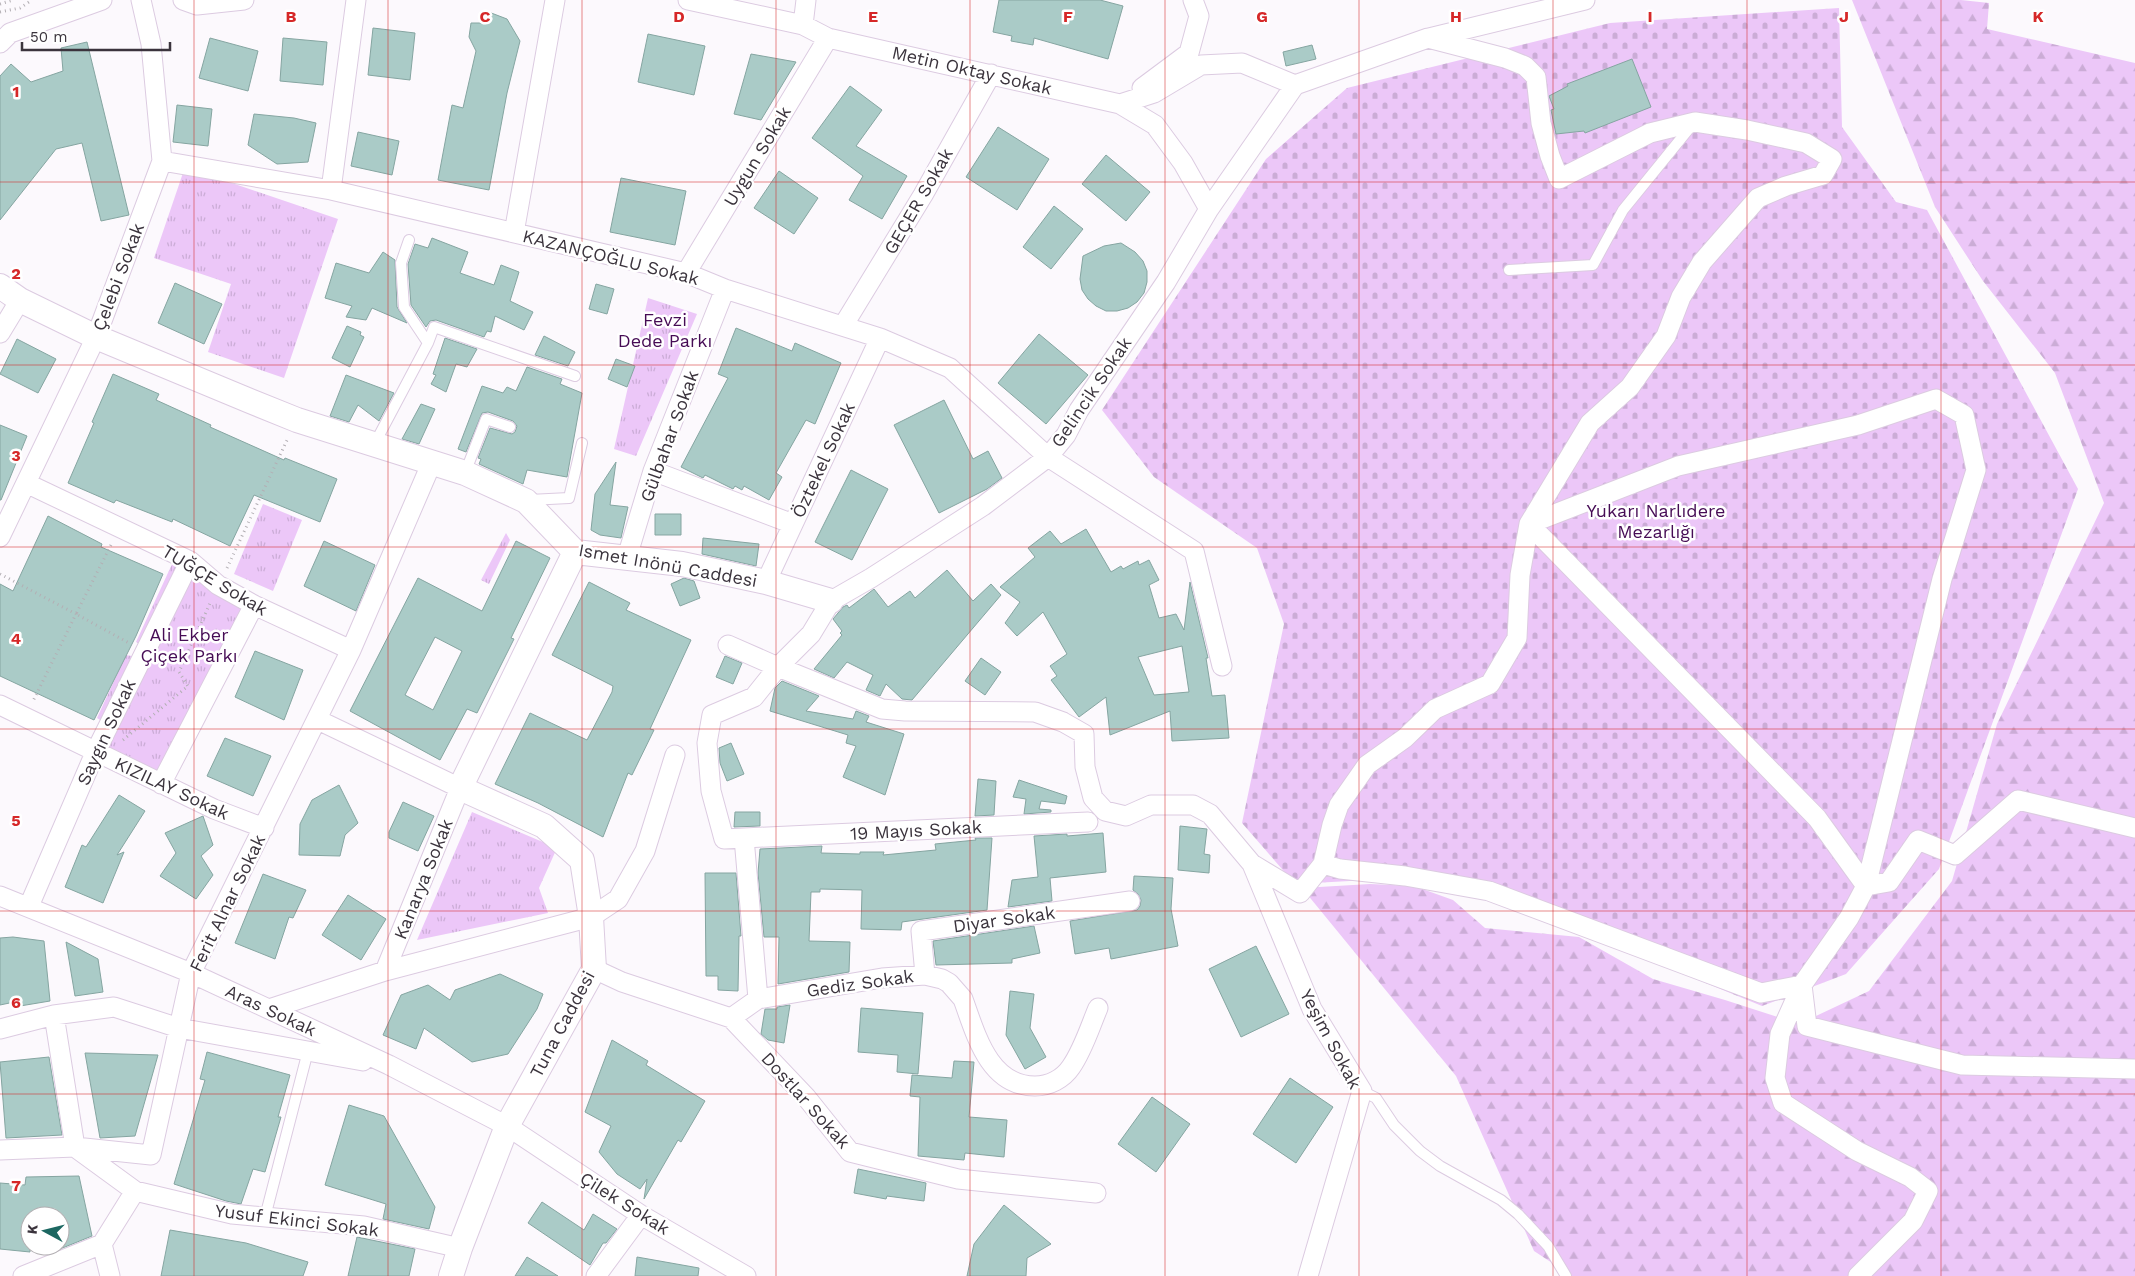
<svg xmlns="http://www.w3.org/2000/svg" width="2135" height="1276" viewBox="0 0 2135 1276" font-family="'Work Sans',sans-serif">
	<defs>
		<pattern id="grass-tufts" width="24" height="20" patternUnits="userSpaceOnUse" patternTransform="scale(1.25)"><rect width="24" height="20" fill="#ecc7f8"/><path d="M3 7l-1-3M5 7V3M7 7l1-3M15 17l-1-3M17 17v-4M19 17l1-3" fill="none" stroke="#cbacd6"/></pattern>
		<pattern id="forest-firs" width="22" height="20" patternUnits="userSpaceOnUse" patternTransform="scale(1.25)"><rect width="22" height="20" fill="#ecc7f8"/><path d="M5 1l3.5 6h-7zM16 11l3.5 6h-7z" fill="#cbacd6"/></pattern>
		<pattern id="cemetery-stones" width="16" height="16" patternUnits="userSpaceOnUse" patternTransform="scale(1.25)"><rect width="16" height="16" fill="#ecc7f8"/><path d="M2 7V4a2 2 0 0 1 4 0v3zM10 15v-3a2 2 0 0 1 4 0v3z" fill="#cbacd6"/></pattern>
	</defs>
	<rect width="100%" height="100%" fill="#fcf9fd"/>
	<path fill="url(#grass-tufts)" d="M185,167L338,219L284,378L208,352L231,284L154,258Z
		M648,298L697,314L636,456L614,449Z
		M263,504L302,520L273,591L234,574Z
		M506,533L510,540L489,584L481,580Z
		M173,562L184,568L144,646L136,642Z
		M189,575L243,606L158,775L106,745Z
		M126,655L137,657L105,723L97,718Z
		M472,812L557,848L539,888L548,913L417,940Z"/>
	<path fill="url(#forest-firs)" d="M1852,0H1961L1989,3L1987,29L2135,63V1276H1572L1534,1251L1456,1076L1302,888L1370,884L1414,886L1453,900L1485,928L1579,937L1653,979L1725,1000L1799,1024L1869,991L1952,881L1997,724L2104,503L2055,373L1983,281L1935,207Z"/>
	<path fill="url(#cemetery-stones)" d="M1839,8L1842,127L1896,202L1927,210L2078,489L1939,869L1846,974L1762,1006L1603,941L1491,901L1386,879L1295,884L1242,823L1284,624L1257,548L1154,477L1102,410L1266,159L1347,88L1610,23Z"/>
	<path fill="#aacbc7" stroke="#85a5a1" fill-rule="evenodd" d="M999,0H1100L1123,6L1108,59L1034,38L1033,45L1011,41L1012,36L993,32Z
		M486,11L507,19L520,41L507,93L489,190L438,180L452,105L463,108L476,51L469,37L471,23H482Z
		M373,28L415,33L410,80L368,75Z
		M648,34L705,46L694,95L638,82Z
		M210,38L258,51L248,91L199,78Z
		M283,38L327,42L323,85L280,81Z
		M87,42L129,215L101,221L82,143L56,149L0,220V76L11,64L31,82L63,71L61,48Z
		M1312,45L1316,59L1286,66L1283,52Z
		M751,54L796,62L761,120L734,114Z
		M1632,59L1651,107L1585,133L1584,131L1556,134L1551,110L1554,109L1549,96L1568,86L1567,84Z
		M850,86L882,110L856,146L907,176L882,219L849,200L863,176L812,138Z
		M177,105L212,109L208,146L173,142Z
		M254,114L294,118L316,123L308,162L277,164L248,145Z
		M998,127L1049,159L1017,210L966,177Z
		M358,132L399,141L392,175L351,166Z
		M1106,155L1150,192L1126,221L1082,184Z
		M779,171L818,198L794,234L754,208Z
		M621,178L686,191L675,245L610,232Z
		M1054,206L1083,229L1051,269L1023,247Z
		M432,238L468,252L460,273L494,285L501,265L519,272L510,301L533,312L524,330L495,316L491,332L487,331L484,337L436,320L430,321L426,327L411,305L408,264L415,244L428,248Z
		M1121,243L1135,252L1143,261L1147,271V282L1144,293L1137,302L1128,308L1117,311H1106L1096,306L1088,299L1082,290L1080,279L1083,256L1104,246Z
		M383,252L395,260L397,307L407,323L372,308L366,320L346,317L352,306L325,298L336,263L369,273Z
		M175,283L222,304L204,344L158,323Z
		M596,284L614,289L607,314L589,309Z
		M347,326L361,332L360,335L364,337L350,367L332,358Z
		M736,328L792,351L795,343L841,363L815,424L806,420L776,473L782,477L769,500L744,486L742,490L735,486L733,489L705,475L703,478L681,467L728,378L718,374Z
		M1039,334L1088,375L1046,424L998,383Z
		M544,336L575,352L568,366L535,355Z
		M445,338L477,349L467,367L456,364L446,392L431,384L436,375L433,374Z
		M17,339L56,359L38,393L0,374Z
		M616,359L635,366L627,387L608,379Z
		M527,367L562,379L560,384L582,393L567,477L527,470L523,484L479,464L481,459L478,458L490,428L512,434L515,432L517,426L513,421L488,412L482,413L466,452L458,449L482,386L503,393L507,387L516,391Z
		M113,374L159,394L156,400L211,425L210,427L284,460L285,458L337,479L320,522L254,495L230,546L173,519L172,522L116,500L114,503L68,483L94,423L92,422Z
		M346,375L394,393L379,421L358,405L349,422L330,416Z
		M944,400L973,459L988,451L1002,478L987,489L939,513L894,425Z
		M421,404L435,409L419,444L402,439Z
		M0,425L27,436L1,500H0Z
		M616,462L610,505L628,507L621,538L600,535L591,530L595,494Z
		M851,470L888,489L852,560L815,542Z
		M655,514H681V535H655Z
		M48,516L102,544L101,547L163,574L136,636L94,720L0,676V584L13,591Z
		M1086,529L1111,572L1121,566L1123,569L1138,561L1139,565L1149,560L1159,580L1149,585L1159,618L1176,614L1184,630L1190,582L1208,658H1206L1212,696L1225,695L1229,738L1172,741L1170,711L1110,735L1106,697L1079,717L1051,680L1057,676L1050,666L1067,654L1043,612L1017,636L1005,623L1020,602L1000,587L1035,557L1028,548L1050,531L1061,544ZM1182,646L1189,692L1154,695L1138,657Z
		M703,538L759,544L756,566L702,554Z
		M324,541L375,565L356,611L304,586Z
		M516,541L550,558L511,638L514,639L477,713L467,709L440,760L350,711L418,578L482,611ZM435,637L462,651L433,710L405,695Z
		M947,570L973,601L991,584L1001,595L912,700L902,699L886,684L880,696L866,690L873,675L847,662L834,678L814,669L842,635L840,633L842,631L833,619L843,607L847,605L849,608L874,589L888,607L910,591L915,598Z
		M684,578L694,581L700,598L680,606L671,584Z
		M589,582L630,603L626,610L691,640L650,729L654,730L632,775L628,773L603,837L538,803L495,784L530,713L587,740L612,692L613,686L552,655Z
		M255,651L303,670L284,720L235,697Z
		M725,656L742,663L733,684L716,677Z
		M981,658L1001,672L985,695L965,681Z
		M782,681L819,696L806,711L853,719L856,711L869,716L866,722L904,734L885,795L843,777L856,746L846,743L848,735L770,711L775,688Z
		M225,738L271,756L253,796L207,776Z
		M731,743L744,774L727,781L720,763L719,748Z
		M978,779L996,781L994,815L975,816Z
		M1019,780L1067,796L1065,804L1041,801L1039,809L1051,810V812L1024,814L1026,799L1013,797Z
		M339,785L358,823L345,835L340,856L299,855L300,824L312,800Z
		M119,795L145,811L117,855L124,852L103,903L65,887L82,845L86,847Z
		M403,802L434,816L418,851L389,838V832Z
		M735,812H760V826L734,827Z
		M203,816L213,845L201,856L213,875L196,899L160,876L176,853L165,833Z
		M1180,826L1207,829L1204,854L1210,855L1209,873L1178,870Z
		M1103,833L1106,872L1050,878L1052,901L1008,907L1012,880L1038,877L1034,836L1067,834V836Z
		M975,838H992L987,910L902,922L901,930L861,929L862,890L820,889V892H811L809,941L850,942L849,972L778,984L779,937H764L758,873L760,849L822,846L821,853L860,854V852H884L883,855L936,850L935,844L976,840Z
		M705,873H736L741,936H739L738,991L718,990V976H706Z
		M263,874L306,890L293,918L289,917L275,959L235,943Z
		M1134,876L1173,878L1171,909L1178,946L1111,959L1109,948L1075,954L1070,921L1137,910L1140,906L1141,900L1138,894L1133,890Z
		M348,895L386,919L361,960L322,935Z
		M1034,926L1040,953L1012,959V963L936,965L933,941Z
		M13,937L44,941L50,1001L20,1006L19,1001L0,1005V938Z
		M66,942L98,959L103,992L75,996Z
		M1256,946L1289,1014L1241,1037L1209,969Z
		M500,974L543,994L537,1009L508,1054L472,1062L424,1028L416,1049L383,1035L401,995L428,985L450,1000L455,990Z
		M1010,991L1034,994L1030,1028L1046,1057L1025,1069L1006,1035Z
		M790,1005L784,1043L768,1040L761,1034L765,1009H777V1007Z
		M861,1008L923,1013L918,1074L897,1072L898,1055L858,1052Z
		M612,1040L648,1061L646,1065L705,1101L681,1142L678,1140L644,1199L647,1179L640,1189L617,1174L599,1152L611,1126L585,1112Z
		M207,1052L290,1075L278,1117H281L265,1172L253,1169L241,1204L226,1201L174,1184L205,1080L200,1079Z
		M85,1053L158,1055L135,1136L100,1138Z
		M49,1057L62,1135L6,1138L0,1062Z
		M954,1061L974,1062L969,1117L1007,1120L1004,1157L965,1153L964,1160L918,1156L920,1097L910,1096L912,1075L952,1078Z
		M1290,1078L1333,1107L1296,1163L1253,1134Z
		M1152,1097L1190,1124L1156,1172L1118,1144Z
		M349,1105L384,1116L435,1207L429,1229L383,1219L386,1204L325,1185Z
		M858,1169L926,1183L924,1201L887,1196L886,1199L854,1193Z
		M79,1176L92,1236L60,1249V1216H30V1252L0,1249V1183L25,1185L26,1177Z
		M542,1202L584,1230L593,1214L617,1229L606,1243H603L590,1265L528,1223Z
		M1004,1205L1051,1244L1027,1258L1026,1276H967L974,1244Z
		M170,1230L246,1243L308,1262L303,1276H161Z
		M357,1237L415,1249L409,1276H348Z
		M527,1257L558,1276H515Z
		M637,1257L699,1268L698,1276H635Z"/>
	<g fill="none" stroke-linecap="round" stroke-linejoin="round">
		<g stroke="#dccbe1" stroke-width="12">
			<path id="service" d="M409,240L401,263L404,307L428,343
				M1509,270L1593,265L1623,210L1692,125
				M375,443L428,343L434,327L575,376
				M465,473L486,419L510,427
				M529,500L569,498L582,443
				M1362,1091L1376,1098L1394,1125L1420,1151L1440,1166L1501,1200L1518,1214L1548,1246L1566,1276
				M265,1217L308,1051"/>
		</g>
		<g stroke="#dccbe1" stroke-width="21">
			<path id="minor" d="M183,0L197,5L244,0
				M688,0L803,25L828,38L1120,104L1155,125L1183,163L1209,209
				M803,25L806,0
				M1429,38L1585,0
				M0,43L10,33L102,0
				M1142,88L1189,53L1199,16L1193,0
				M1120,104L1154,93L1201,65L1242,63L1295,85
				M162,161L331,190L686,273L725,289L880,338L950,368L1048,457L1194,551L1222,666
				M331,190L356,0
				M514,233L555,0
				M686,273L828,38
				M843,326L923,195L991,74
				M0,333L20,300
				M1936,399L1964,415L1976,470L1942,579L1866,886L1817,818L1529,524L1678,466L1858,425Z
				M653,471L793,524
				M26,483L190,561L218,585L254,605L351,650
				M0,537L96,337L162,161L151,44L141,0
				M627,557L653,471L725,289
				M766,582L880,338
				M728,645L778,667L882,709L905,711L1035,712L1063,722L1084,734L1085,767L1093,798L1105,811L1126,816L1151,805H1193L1210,814L1252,864L1300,893L1323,864
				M0,705L214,809L264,828
				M318,720L460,788L385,971
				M161,784L254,605
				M744,838L1088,822
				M1252,864L1312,1009L1362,1091L1308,1276
				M0,896L191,973L389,1065L507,1126L641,1215L746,1276
				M29,906L95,753L190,561
				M594,969L622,982L731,1018L806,1097L850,1152L958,1179L1096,1193
				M925,975L921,931L1130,901
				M758,999L882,978L925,975L942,979L949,983L963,999C976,1035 989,1086 1035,1086C1049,1086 1063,1079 1071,1067C1083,1050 1090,1027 1098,1008
				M269,1009L385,971L591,917L618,899L645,851L675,755
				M54,1015L75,1147
				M731,1018L758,999L744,838L724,839L711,791L707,743L712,715L754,697L778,667L811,634L831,601L871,578L983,506L1048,457L1066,435L1079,410L1166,282L1209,209L1295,85L1428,38L1505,58L1525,66L1536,77L1541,123L1550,156L1559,179L1650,133L1695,122L1747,130L1806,143L1832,159L1823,175L1786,186L1758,198L1702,262L1681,297L1666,336L1630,387L1590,423L1529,524L1520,575L1517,638L1490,684L1435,709L1405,738L1367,765L1339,805L1332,825L1323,864L1340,869L1405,876L1489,891L1761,993L1802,985L1807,1026L1962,1065L2135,1069
				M0,1029L54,1015L114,1007L179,1028L363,1061
				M76,1148L135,1191L102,1244L110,1276
				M0,1150L75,1147L151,1155L191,973L351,650L432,462
				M135,1191L232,1214L364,1226L460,1248
				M23,1276L102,1244
				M596,1276L641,1215
				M1858,1276L1913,1221L1928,1191L1910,1177L1857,1151L1783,1103L1775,1078L1780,1034L1802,985L1849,918L1866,886L1889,882L1918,840L1955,855L2018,800L2135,828"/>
		</g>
		<g stroke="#dccbe1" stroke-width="26">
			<path id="tertiary" d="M0,286L20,300L96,337L250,401L297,420L465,473L526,501L575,552L682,564L766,582L831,601
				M451,1276L460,1248L507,1126L594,969L591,917L582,860L544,826L460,788L575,552"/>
		</g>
		<path stroke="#b3afb4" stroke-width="3" stroke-dasharray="1 4" stroke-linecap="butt" d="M0,4L13,0
			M0,12L20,8L32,0
			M111,545L76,614L129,643
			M227,568L288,438
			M0,574L76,614L33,701
			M123,740L188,686L179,672L211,601"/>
		<use href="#service" stroke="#fff" stroke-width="10"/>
		<use href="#minor" stroke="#fff" stroke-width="19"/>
		<use href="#tertiary" stroke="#fff" stroke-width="24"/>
	</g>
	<path fill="none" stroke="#d62828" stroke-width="1" stroke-opacity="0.55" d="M194,0V1276M388,0V1276M582,0V1276M776,0V1276M970,0V1276M1165,0V1276M1359,0V1276M1553,0V1276M1747,0V1276M1941,0V1276M0,182H2135M0,365H2135M0,547H2135M0,729H2135M0,911H2135M0,1094H2135"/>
	<g text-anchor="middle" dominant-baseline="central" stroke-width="5" stroke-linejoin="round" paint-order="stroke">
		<g font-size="18" fill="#3b343d" stroke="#fff">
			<text transform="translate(972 70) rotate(13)">Metin Oktay Sokak</text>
			<text transform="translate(757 156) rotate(-59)">Uygun Sokak</text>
			<text transform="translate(918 201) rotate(-60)">GEÇER Sokak</text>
			<text transform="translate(611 257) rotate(14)">KAZANÇOĞLU Sokak</text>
			<text transform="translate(118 277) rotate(-69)">Çelebi Sokak</text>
			<text transform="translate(1091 392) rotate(-56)">Gelincik Sokak</text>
			<text transform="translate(669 436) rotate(-70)">Gülbahar Sokak</text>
			<text transform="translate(823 460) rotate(-65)">Öztekel Sokak</text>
			<text transform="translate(668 565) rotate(10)">Ismet Inönü Caddesi</text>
			<text transform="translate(215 580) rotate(31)">TUĞÇE Sokak</text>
			<text transform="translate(106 732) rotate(-65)">Saygın Sokak</text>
			<text transform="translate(172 788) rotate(25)">KIZILAY Sokak</text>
			<text transform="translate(916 830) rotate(-3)">19 Mayıs Sokak</text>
			<text transform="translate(423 879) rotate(-68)">Kanarya Sokak</text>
			<text transform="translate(227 903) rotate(-64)">Ferit Alnar Sokak</text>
			<text transform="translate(1004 919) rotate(-8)">Diyar Sokak</text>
			<text transform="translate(860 983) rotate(-8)">Gediz Sokak</text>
			<text transform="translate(271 1010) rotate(25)">Aras Sokak</text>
			<text transform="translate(562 1024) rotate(-62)">Tuna Caddesi</text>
			<text transform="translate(1331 1039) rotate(62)">Yeşim Sokak</text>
			<text transform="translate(806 1100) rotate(48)">Dostlar Sokak</text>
			<text transform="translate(625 1203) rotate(32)">Çilek Sokak</text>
			<text transform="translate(297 1220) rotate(7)">Yusuf Ekinci Sokak</text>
		</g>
		<g font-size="18" fill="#460c55" stroke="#fff">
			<text x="665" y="319">Fevzi<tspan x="665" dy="21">Dede Parkı</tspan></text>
			<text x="1656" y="510">Yukarı Narlıdere<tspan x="1656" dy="21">Mezarlığı</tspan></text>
			<text x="189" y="634">Ali Ekber<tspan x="189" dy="21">Çiçek Parkı</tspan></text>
		</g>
	</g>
	<g font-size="16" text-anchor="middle" font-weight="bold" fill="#d62828" stroke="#fff" stroke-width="5" stroke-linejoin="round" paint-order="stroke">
		<text x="291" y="22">B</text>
		<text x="485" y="22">C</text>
		<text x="679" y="22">D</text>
		<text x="873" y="22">E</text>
		<text x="1068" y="22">F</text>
		<text x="1262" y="22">G</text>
		<text x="1456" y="22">H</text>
		<text x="1650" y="22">I</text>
		<text x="1844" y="22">J</text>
		<text x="2038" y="22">K</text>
		<text x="16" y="97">1</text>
		<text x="16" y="279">2</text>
		<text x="16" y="461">3</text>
		<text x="16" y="644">4</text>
		<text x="16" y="826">5</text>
		<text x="16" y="1008">6</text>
		<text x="16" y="1191">7</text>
	</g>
	<g transform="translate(45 1231) rotate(277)"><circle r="24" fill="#ffffff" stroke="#b1aeb1"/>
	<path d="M0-4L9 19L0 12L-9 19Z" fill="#1c6761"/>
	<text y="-8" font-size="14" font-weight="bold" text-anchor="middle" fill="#3b343d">K</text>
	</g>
	<path d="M22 42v8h148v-8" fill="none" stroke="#3b343d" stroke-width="2.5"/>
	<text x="30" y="42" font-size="15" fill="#3b343d" stroke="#ffffff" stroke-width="4" paint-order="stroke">50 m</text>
</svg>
